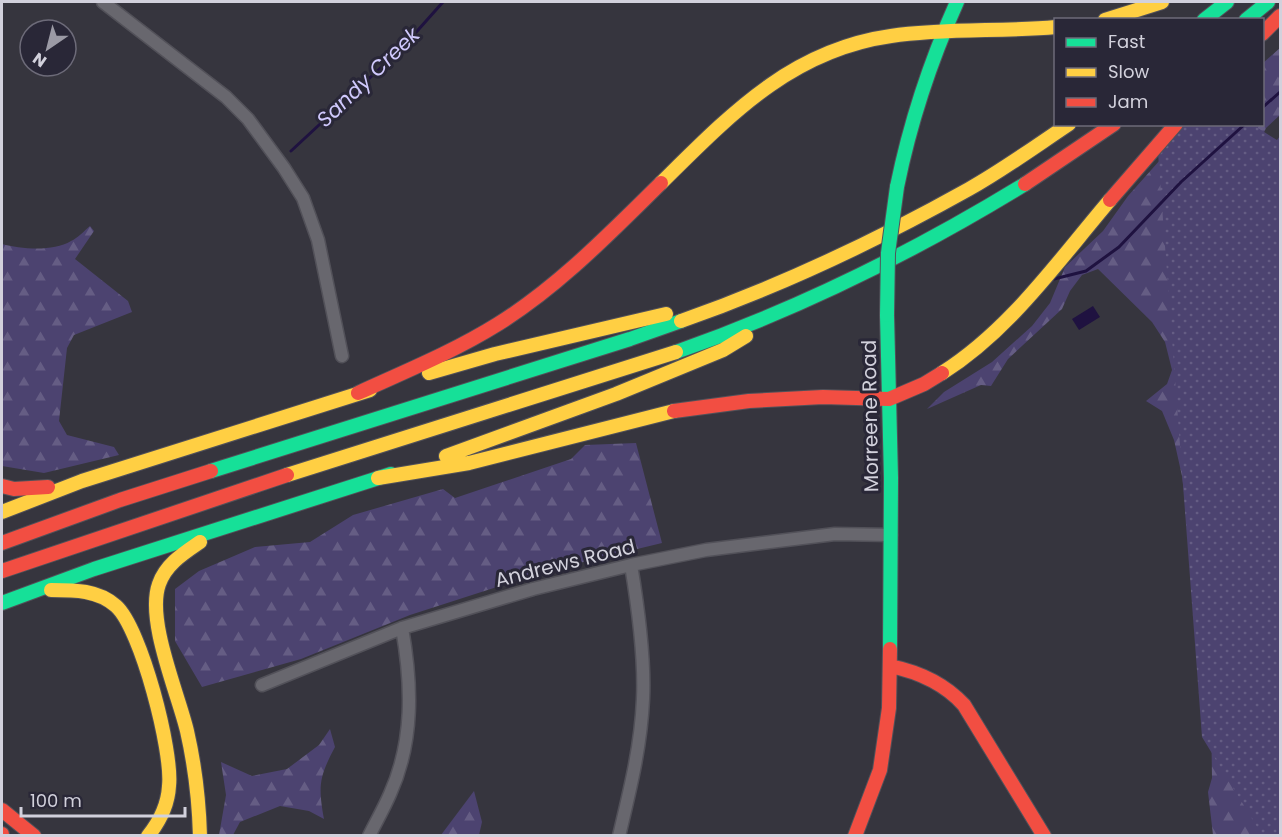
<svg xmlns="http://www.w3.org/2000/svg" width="1282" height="837" viewBox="0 0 1282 837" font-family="Poppins,sans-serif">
	<defs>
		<pattern id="forest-firs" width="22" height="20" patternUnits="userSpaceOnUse" patternTransform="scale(1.5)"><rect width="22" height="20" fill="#4c4370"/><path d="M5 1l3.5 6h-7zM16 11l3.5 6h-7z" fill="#655d84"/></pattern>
		<pattern id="park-dots" width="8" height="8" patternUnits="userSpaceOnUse" patternTransform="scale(1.5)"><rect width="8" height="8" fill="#4c4370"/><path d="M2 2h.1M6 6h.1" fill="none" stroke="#655d84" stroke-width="1.8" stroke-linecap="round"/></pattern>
	</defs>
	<rect width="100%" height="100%" fill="#36353e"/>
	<path fill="url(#forest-firs)" d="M1280,48V115L1266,128L1261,139L1249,125L1262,124L1263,63Z
		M1184,133L1280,835H1213L1208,792L1212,778L1211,710L1182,476L1174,440L1162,411L1146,401L1167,384L1172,370L1165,342L1152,322L1098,269L1082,275L1070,291L1062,309L1008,359L991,386L981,385L927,409L944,392L992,362L1032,326L1050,303L1065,267L1103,231L1128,196Z
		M90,226L94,231L75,259L128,301L132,312L74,335L67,348L59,421L67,435L114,447L119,455L44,473L2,466V244C21,249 53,252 71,241C78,238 84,231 90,226Z
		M636,443L662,543L546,571L410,615L301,659L202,687L175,641V589L199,571L255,547L310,542L353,515L443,489L455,498L571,459L585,445Z
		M330,729L335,747C319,777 318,786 324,819L309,811L280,806L240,822L233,835H219L226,795L221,762L252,776L287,769L319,745Z
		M474,791L482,822L479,835H441Z"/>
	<path fill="url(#park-dots)" d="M1184,125H1253L1277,140L1280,136V835H1262L1202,737L1158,153Z"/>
	<path fill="#1f1240" d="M1093,306L1100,317L1079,330L1072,319Z"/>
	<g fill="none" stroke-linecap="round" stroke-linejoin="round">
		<path stroke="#1f1240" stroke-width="3" d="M1262,108L1280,92
			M291,151L402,48L443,2
			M1054,279L1086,271L1119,247L1181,182L1245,124"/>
		<g stroke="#525159" stroke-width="15">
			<path id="street" d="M103,2L226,97L248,119L284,168L303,198L318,240L342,356
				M262,685L402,628L533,589L631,565L706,550L835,534L891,535
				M369,836C376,822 384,808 390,794C414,741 412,684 402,628
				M619,836C630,790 641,746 643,699C645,657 638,607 631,565"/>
		</g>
		<g stroke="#525159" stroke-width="16">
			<path id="fast" d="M1204,20L1227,2
				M1246,20L1268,2
				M897,187C910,123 930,62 957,2
				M887,315L891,478L890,649
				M676,352C799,309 914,252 1025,184
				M211,471L630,339L681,321
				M2,603L94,569L391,474"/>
		</g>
		<g stroke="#525159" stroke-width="16">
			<path id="slow" d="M1105,20L1162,2
				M661,183C730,115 791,50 891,36C946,28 1001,32 1056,27
				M681,321C781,286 876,241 969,189C1003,170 1036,146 1069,124
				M429,373L495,354L666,314
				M942,373C1010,330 1058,261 1110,200
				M446,456L616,394L723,350L746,336
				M287,475L676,352
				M378,478L469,463L674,411
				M2,512L82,481L370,390
				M200,542C184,553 166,564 159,584C146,620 178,693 187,731C195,766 199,800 200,836
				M51,590C75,590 98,590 116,606C141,628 173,752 169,786C168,805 160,821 148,836"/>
		</g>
		<g stroke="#525159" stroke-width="16">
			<path id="jam" d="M1262,34L1280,16
				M1025,184L1114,124
				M1110,200L1176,124
				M358,393C406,371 453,352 498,324C559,286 610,233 661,183
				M674,411L749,401L823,397L889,399L924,384L942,373
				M2,486L14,489L48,487
				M2,543L120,500L211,471
				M2,571L287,475
				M890,666C919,672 944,683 964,705L1044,836
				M2,810L34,836
				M2,834V836
				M855,836L880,770L889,708L890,649"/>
		</g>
		<use href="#street" stroke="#68676e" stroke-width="12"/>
		<use href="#fast" stroke="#16e098" stroke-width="14"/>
		<use href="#slow" stroke="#ffcf43" stroke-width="14"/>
		<use href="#jam" stroke="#f24e42" stroke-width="14"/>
		<g stroke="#525159" stroke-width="16" stroke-linecap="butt">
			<path id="fast-bridge" d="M887,315L888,253L897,187"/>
		</g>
		<use href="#fast-bridge" stroke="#16e098" stroke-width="14"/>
	</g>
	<g text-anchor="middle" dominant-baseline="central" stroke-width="6" stroke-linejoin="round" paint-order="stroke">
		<g font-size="20" fill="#d2d1dc" stroke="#292737">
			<text transform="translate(870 416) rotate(-91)">Morreene Road</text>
			<text transform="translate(565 563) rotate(-14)">Andrews Road</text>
		</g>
		<g font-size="21" font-style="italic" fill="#d0c9fd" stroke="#292737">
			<text transform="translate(368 77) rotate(-44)">Sandy Creek</text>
		</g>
	</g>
	<rect width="1282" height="837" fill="none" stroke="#d2d1dc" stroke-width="6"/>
	<rect x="1054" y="18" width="210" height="108" fill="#292737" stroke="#6d6b79" stroke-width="1.5"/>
	<rect x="1066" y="38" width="30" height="9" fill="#16e098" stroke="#6d6b79" stroke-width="1.5"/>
	<text x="1108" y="48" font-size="18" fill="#d2d1dc">Fast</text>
	<rect x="1066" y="68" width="30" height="9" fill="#ffcf43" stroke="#6d6b79" stroke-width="1.5"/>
	<text x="1108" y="78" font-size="18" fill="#d2d1dc">Slow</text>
	<rect x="1066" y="98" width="30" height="9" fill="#f24e42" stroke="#6d6b79" stroke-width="1.5"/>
	<text x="1108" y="108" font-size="18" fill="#d2d1dc">Jam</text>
	<g transform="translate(48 48) rotate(215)"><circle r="28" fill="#292737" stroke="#6d6b79" stroke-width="1.5"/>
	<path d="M0-4.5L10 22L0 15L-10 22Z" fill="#9b9aa5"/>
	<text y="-9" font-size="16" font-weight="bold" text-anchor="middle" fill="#d2d1dc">N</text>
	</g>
	<path d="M21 807v9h164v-9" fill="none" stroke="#d2d1dc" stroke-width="3"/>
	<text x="30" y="807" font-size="18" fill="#d2d1dc" stroke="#292737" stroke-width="4.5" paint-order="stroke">100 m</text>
</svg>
